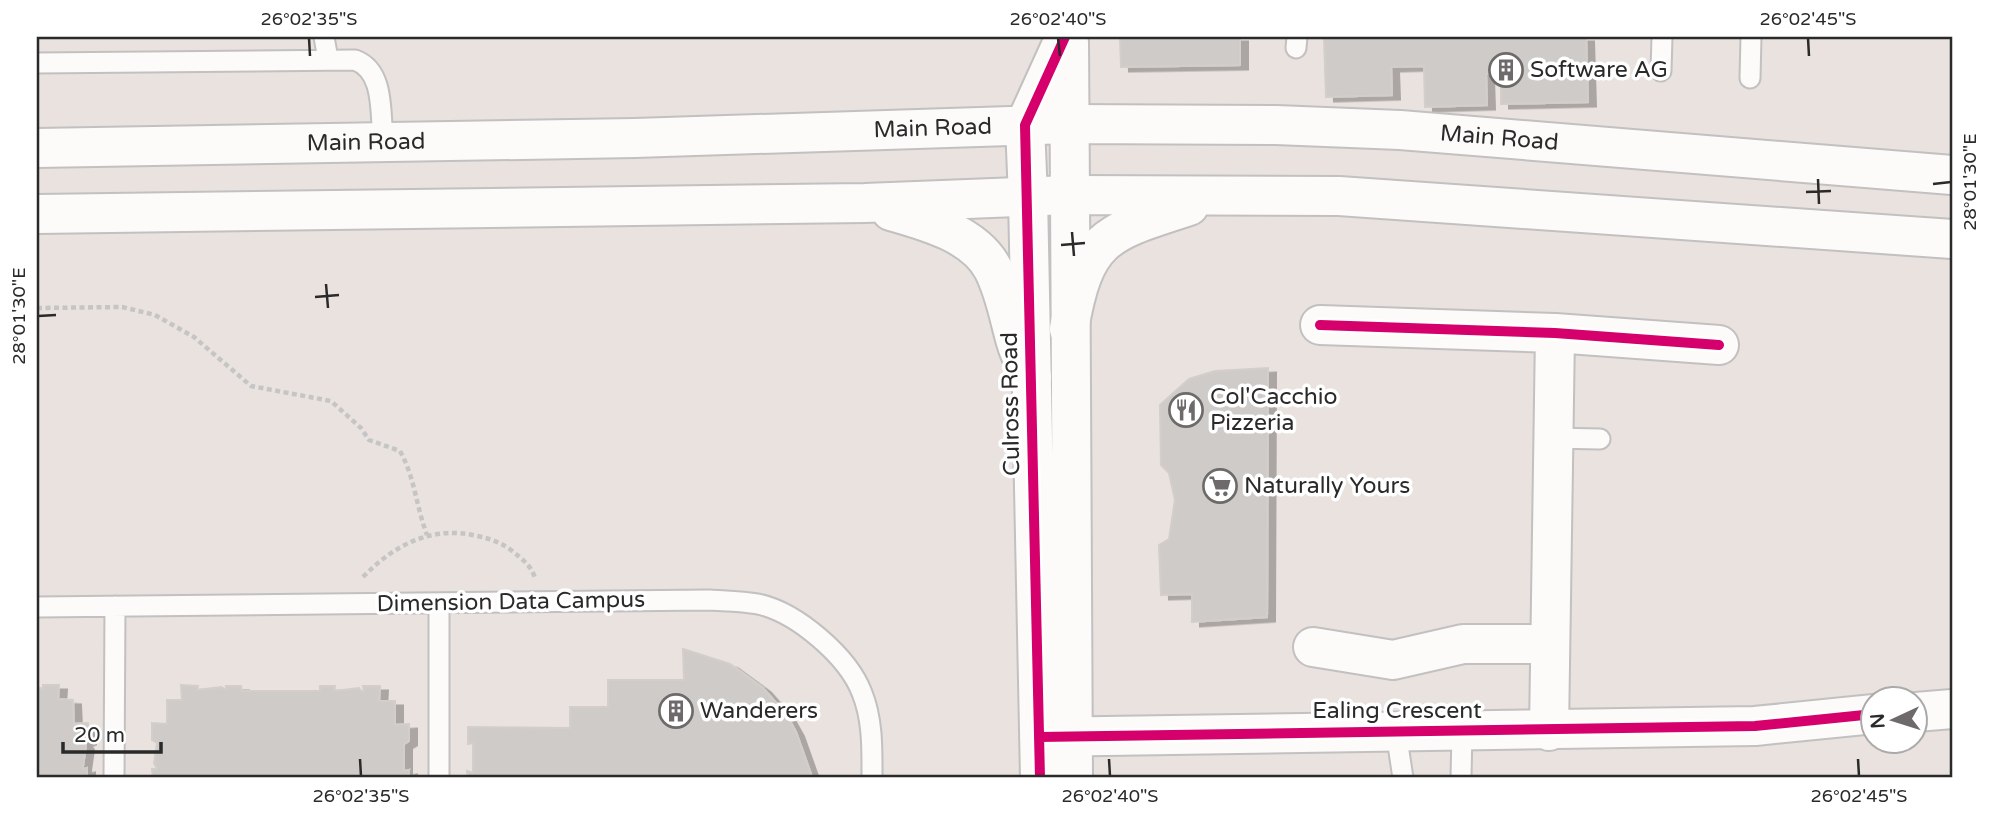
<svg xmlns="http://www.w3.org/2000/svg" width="1989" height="815" viewBox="0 0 1989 815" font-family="'Varela Round',sans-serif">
	<defs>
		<filter id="shadow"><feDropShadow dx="8" dy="4.5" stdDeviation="0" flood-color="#0004"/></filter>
	</defs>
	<rect width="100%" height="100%" fill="#e9e2de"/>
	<path fill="#cfcbc8" stroke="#d4cecb" stroke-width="2" filter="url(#shadow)" d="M1120,37H1240V65L1121,67Z
		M1324,37H1586L1588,102L1501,104V73L1486,74L1487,105L1425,107L1424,66L1391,67L1392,95L1326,97Z
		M1268,368L1267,617L1192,622V594L1161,595L1159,545L1169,539L1175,500L1169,473L1161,465L1160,405L1189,379L1215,371Z
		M683,649L730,664L763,688L786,714L796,732L812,777L468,778L467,771L473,773V743L468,744V727L570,728V707H608V680H684Z
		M43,685H59L58,699L73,700L74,724L88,723V740L83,742L86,745L83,766V769L87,768V778H37V687L43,689Z
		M181,685L198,686L197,690L221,687L227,690L226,686H241L242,691H320V686H335L334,691L359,688L361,691H364L363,686H380L379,701H395V725L409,724V741L404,744V771L409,770L408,778H153L152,769H157L154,763L157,743L152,740V723L167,724V700H182Z"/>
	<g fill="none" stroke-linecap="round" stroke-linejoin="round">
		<g stroke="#c2c0c1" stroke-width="23">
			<path id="service" d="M324,37L328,59
				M1296,48L1297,37
				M37,63L355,60C385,71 380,113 383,140
				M1661,71L1662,37
				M1750,78L1751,37
				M1553,438L1600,439
				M37,607L710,600C725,601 742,601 758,604C796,612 848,656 862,693C873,720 872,750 872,778
				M1396,732L1403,778
				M114,778L115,606
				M439,778V603
				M1461,778L1462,732"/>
		</g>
		<g stroke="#c2c0c1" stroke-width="42">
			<path id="minor" d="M1070,195L1073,778
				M1028,197L1040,778
				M1320,325L1555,333L1719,345
				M1313,647L1393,660L1463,644H1549
				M1916,712L1952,709
				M1549,731L1555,333
				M1039,737L1755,726L1874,714"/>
		</g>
		<g stroke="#c2c0c1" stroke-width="42">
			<path id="tertiary" d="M1069,42L1070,195
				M1028,197L1025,125L1065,37"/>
		</g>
		<g stroke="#c2c0c1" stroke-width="42">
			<g id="secondary">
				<path id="s1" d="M37,148L635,138L1070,124L1276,125L1400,130L1952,175"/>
				<path d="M891,211C926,221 975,234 993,269C1005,292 1009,318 1016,342C1019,354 1026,366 1032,377"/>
				<path d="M37,214L865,203L1070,195L1339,196L1952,239"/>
				<path d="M1069,329C1085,237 1105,233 1189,206"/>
			</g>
		</g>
		<path stroke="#c6c5c5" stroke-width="4.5" stroke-dasharray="5 3.5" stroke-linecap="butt" d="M37,308L122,307L155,315L194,337L251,386L331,401L361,428L369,440L400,451C415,478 416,506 427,535
			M363,577C394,545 432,525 477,536C491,539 500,542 511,550C522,559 531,565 535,578"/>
		<use href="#service" stroke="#fcfbfa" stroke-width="19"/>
		<use href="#minor" stroke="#fcfbfa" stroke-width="38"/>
		<use href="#tertiary" stroke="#fcfbfa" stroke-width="38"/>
		<use href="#secondary" stroke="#fcfbfa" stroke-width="38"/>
		<g stroke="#fff" stroke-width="15">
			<path id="cycleway" d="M1320,325L1555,333L1719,345
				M1039,737L1755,726L1874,714
				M1040,778L1025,125L1065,37"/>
		</g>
		<use href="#cycleway" stroke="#d6006c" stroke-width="10"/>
	</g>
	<path fill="none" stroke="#2a2a2a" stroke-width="2.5" d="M309,38L310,56M1058,38L1060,56M1808,38L1809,56M1818,179L1819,204M1933,184L1951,182M1806,192L1831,191M1072,232L1074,256M1061,245L1085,243M326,284L328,308M315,297L339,295M38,316L56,315M360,759L361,776M1109,759L1110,776M1858,759L1859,776"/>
	<defs>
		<g id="building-ring" transform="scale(1.75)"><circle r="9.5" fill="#fff" stroke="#6d6a69" stroke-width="1.5"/><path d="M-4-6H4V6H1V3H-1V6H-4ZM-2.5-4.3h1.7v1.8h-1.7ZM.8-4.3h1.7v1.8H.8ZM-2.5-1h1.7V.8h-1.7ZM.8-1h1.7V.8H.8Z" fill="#6d6a69"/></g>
		<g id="restaurant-ring" transform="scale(1.75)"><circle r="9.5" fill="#fff" stroke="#6d6a69" stroke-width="1.5"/><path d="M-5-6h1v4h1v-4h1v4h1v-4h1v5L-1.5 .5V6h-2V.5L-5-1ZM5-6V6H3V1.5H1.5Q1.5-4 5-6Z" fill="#6d6a69"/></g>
		<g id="supermarket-ring" transform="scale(1.75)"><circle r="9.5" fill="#fff" stroke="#6d6a69" stroke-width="1.5"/><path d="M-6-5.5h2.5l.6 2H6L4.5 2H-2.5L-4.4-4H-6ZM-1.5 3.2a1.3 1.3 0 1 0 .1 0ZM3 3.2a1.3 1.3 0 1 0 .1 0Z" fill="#6d6a69"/></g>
	</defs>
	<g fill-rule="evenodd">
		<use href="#building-ring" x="1506" y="70"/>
		<use href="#restaurant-ring" x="1186" y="410"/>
		<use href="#supermarket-ring" x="1220" y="486"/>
		<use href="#building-ring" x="676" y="711"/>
	</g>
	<g text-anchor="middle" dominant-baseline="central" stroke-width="7" stroke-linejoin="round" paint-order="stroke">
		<g font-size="23" fill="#2a2a2a" stroke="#fff" text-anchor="start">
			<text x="1530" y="70">Software AG</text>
			<text x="1210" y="397">Col'Cacchio<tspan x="1210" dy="26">Pizzeria</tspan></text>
			<text x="1244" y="486">Naturally Yours</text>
			<text x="700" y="711">Wanderers</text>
		</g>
		<g font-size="23" fill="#2a2a2a" stroke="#fff">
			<text stroke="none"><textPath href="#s1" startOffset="896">Main Road</textPath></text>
			<text stroke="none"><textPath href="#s1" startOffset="1463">Main Road</textPath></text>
			<text stroke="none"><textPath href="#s1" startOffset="329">Main Road</textPath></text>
			<text transform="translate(1011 404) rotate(-91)">Culross Road</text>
			<text transform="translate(511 602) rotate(-1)">Dimension Data Campus</text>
			<text x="1397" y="711">Ealing Crescent</text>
		</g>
	</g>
	<rect width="1989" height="815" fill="none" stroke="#ffffff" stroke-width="77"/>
	<g transform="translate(1894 720) rotate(266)"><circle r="33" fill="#ffffff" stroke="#aaaaaa" stroke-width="2"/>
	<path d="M0-5L12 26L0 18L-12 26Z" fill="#6d6a69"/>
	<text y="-10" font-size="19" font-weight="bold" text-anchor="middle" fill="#2a2a2a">N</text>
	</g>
	<path d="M63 742v10h98v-10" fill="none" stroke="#2a2a2a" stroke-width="3.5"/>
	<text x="74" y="742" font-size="21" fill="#2a2a2a" stroke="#ffffff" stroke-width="5" paint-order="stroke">20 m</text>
	<rect x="38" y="38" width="1913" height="738" fill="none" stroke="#2a2a2a" stroke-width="2.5"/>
	<g font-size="18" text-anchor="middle" fill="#2a2a2a">
		<text x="309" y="25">26°02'35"S</text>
		<text x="1058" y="25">26°02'40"S</text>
		<text x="1808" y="25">26°02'45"S</text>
		<text transform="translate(1970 182) rotate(-90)" y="6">28°01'30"E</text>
		<text transform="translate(19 316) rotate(-90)" y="6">28°01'30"E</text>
		<text x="361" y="802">26°02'35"S</text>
		<text x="1110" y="802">26°02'40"S</text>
		<text x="1859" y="802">26°02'45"S</text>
	</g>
</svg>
